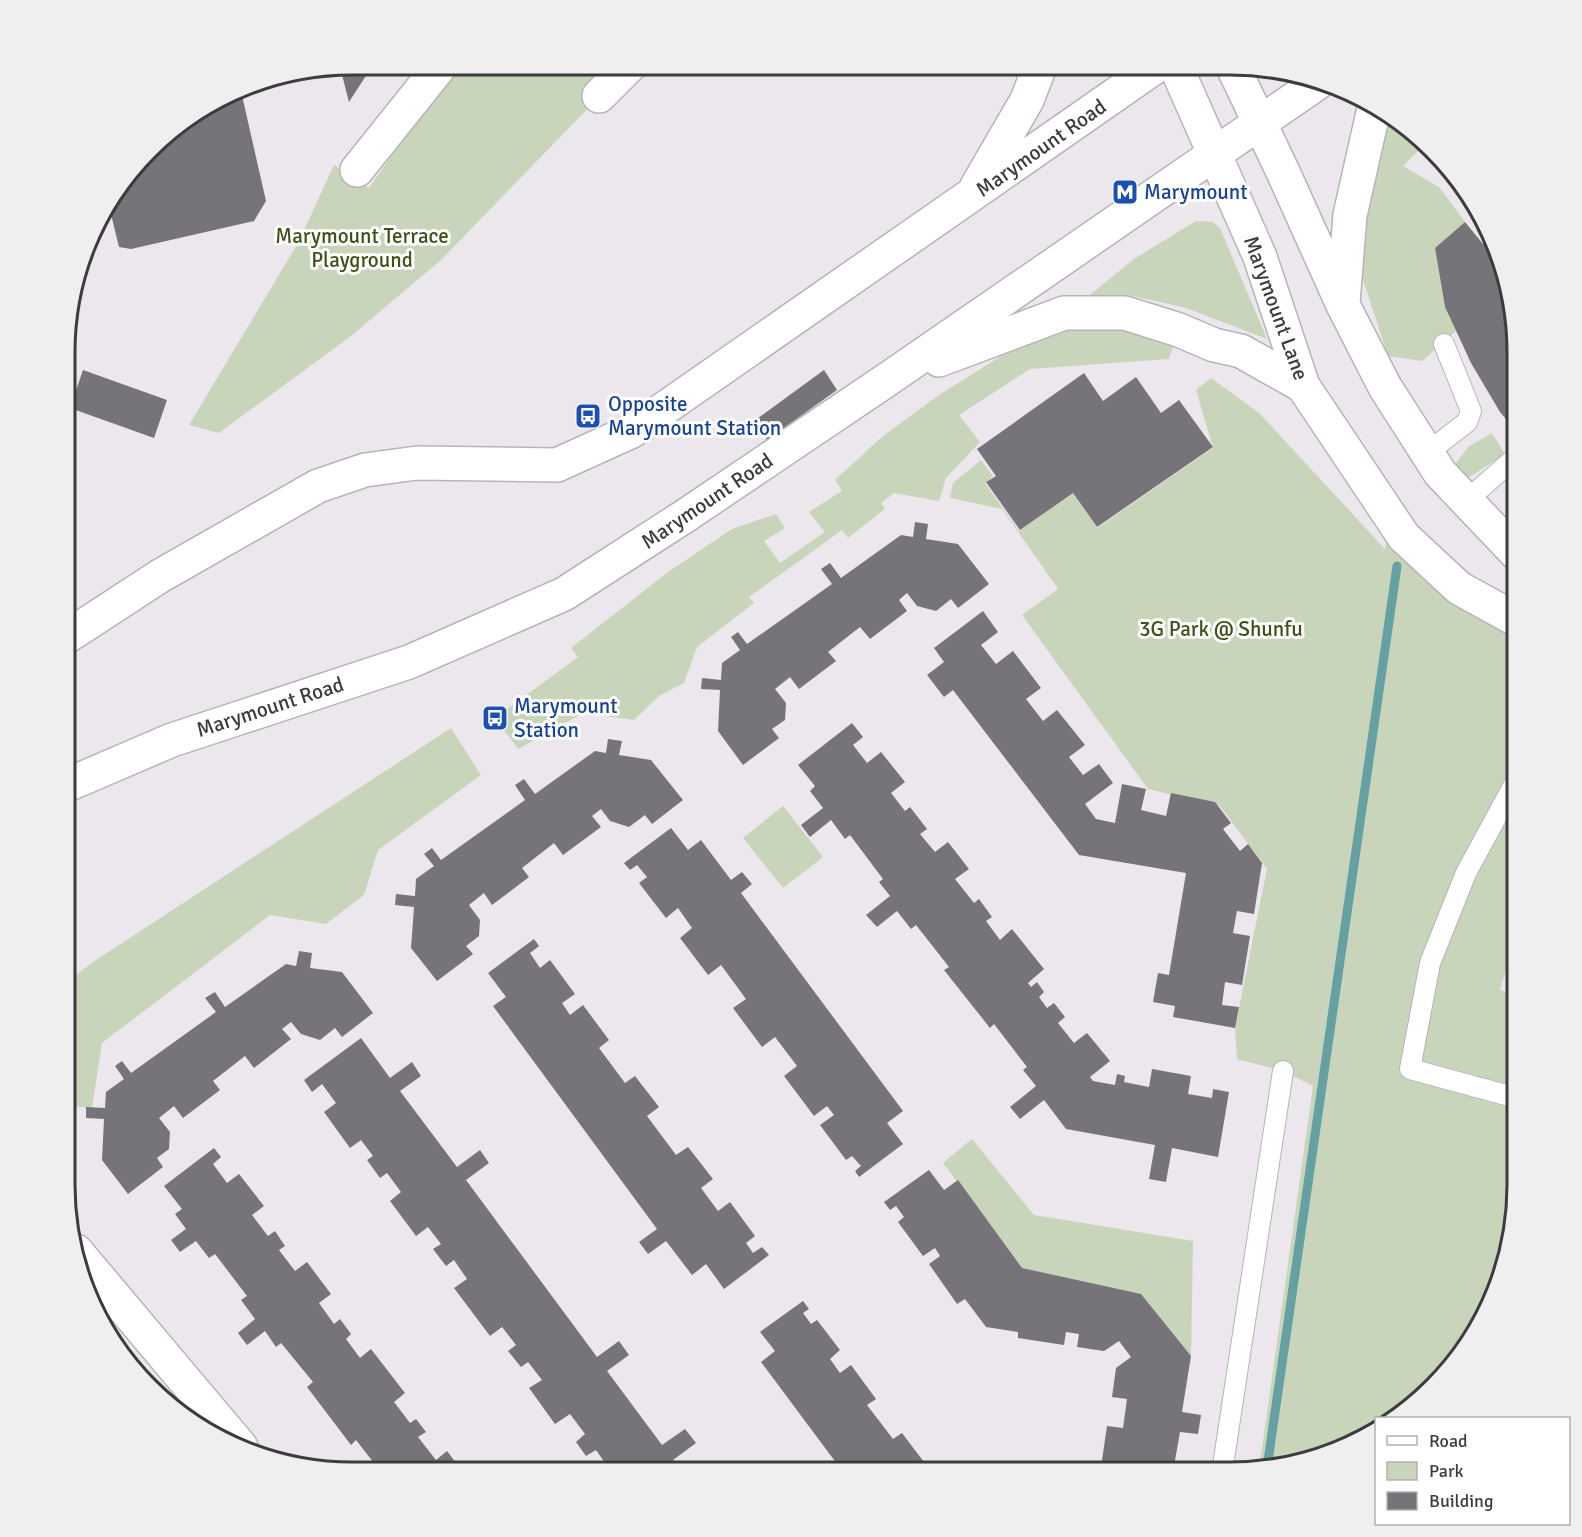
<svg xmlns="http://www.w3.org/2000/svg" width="1582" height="1537" viewBox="0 0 1582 1537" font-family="Signika,sans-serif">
	<rect width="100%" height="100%" fill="#ece7ed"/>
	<path fill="#c8d5ba" d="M455,65H630L441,260L351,336L219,433L189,425L298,243L334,165L369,188Z
		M1391,118L1423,146L1403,166L1439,187L1465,222L1435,248L1445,307L1456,331L1422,361L1388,356L1360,271L1365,188Z
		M1196,221L1212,222L1220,228L1267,339L1186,308L1133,296L1086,298L1134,259Z
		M1111,326L1175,340L1169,359L1030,369L959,415L980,442L946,478L939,501L894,493L881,503L885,509L848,538L842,530L749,597L754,603L697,647L684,683L659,696L634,720L583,713L518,749L495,718L578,657L571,648L668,572L732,529L776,514L785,528L764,541L780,563L825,532L809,512L842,491L835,480L883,436L939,395L1014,348L1073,328Z
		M1211,378L1259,413L1385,549L1388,530L1517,629V933L1500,990L1517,995V1203L1488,1312L1405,1413L1394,1418H1376V1428L1322,1457L1259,1470L1313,1086L1283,1071L1237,1059L1235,1028L1267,869L1220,806L1148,789L1022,615L1058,589L1002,509L950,498L953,483L981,460L993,476L985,483L1019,531L1073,493L1097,528L1213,448L1196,390Z
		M1492,433L1505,454L1468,478L1455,465L1468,447Z
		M1517,486V523L1509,518Z
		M451,728L481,775L378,850L364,895L326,924L270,915L102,1043L92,1108L66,1106V982L96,960Z
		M783,806L823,857L783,888L743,838Z
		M972,1139L1034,1215L1193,1241L1191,1356L1022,1268L943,1163Z"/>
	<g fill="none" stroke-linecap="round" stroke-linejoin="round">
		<path stroke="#65a1a2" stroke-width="9" d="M1267,1468L1397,566"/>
	</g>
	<path fill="#777479" d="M352,64L373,65L349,102L340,67Z
		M241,91L266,201L254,221L131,249L119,247L108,202L163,136Z
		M1463,186L1480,219L1456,191Z
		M1465,222L1483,244L1490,238L1499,254L1495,258L1504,270L1517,334V432L1500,412L1471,363L1445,307L1435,248Z
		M83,370L167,400L154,438L70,408Z
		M824,370L837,390L767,440L754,421Z
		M1084,373L1103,401L1136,377L1161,413L1179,400L1213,447L1097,527L1073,493L1020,530L986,482L996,476L977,449Z
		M915,522L928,524L926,539L958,544L989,584L958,608L951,599L936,611L917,606L907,593L899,600L907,611L870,639L860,627L828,652L836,661L799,689L790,677L775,689L786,703L785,720L772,729L779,738L743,765L718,731L720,690L701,689L702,678L721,680L722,663L740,650L731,637L738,632L747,644L832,584L821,569L830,563L841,578L901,535L913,537Z
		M983,611L998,632L981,645L996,664L1013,651L1041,688L1026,699L1043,721L1057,710L1085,745L1069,757L1083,775L1099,764L1113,783L1085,804L1096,819L1115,823L1122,784L1146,789L1141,810L1166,816L1171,793L1215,802L1231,823L1223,829L1240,851L1248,844L1262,863L1254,914L1237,911L1233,933L1250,936L1242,985L1225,982L1222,1005L1239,1007L1235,1028L1173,1017L1175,1006L1153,1002L1158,973L1169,975L1186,873L1079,855L953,690L944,697L927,675L944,662L934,648Z
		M852,723L863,737L853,745L867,763L881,752L905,782L891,793L905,811L910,807L927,829L920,834L935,852L948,842L969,869L955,879L974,903L979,899L992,917L986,921L1000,940L1012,929L1044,969L1028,983L1031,987L1037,982L1044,992L1039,997L1047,1008L1054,1003L1065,1017L1058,1023L1074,1043L1087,1033L1110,1061L1090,1077L1093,1081L1115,1085L1117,1074L1125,1076L1124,1082L1149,1087L1152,1069L1191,1076L1188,1094L1212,1098L1213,1089L1229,1092L1218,1157L1172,1148L1166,1182L1149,1179L1155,1145L1066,1129L1044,1100L1020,1119L1010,1107L1036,1086L1023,1070L1027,1067L994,1024L990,1028L944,970L949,967L916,925L911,929L897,911L877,927L866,915L890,896L879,882L883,879L850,835L845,839L831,820L810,837L801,825L823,808L810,791L815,786L798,765Z
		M608,739L622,741L619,755L651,760L683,800L652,824L645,815L629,827L610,821L601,809L592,816L601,827L563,855L554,843L522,868L529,877L492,905L484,893L469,905L480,920L479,936L466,946L473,954L437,981L411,948L414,907L395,905L396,894L415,896L416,879L434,866L424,854L432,848L441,860L525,800L515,785L524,779L535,794L595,751L606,753Z
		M671,828L688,850L701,840L731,880L742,872L752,884L741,893L903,1111L887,1123L903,1144L859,1177L855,1171L861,1166L852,1156L846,1160L820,1125L834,1115L827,1106L814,1116L784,1076L797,1066L775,1037L762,1047L733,1008L746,999L721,965L708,975L680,938L692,928L678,908L666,918L639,883L647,877L637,865L630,870L624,863Z
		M534,939L539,946L530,953L540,968L550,960L575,994L562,1003L570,1015L583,1005L609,1040L599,1048L625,1083L635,1076L659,1107L647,1116L676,1155L688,1147L713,1179L701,1188L718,1211L730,1202L755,1236L746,1243L753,1253L762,1247L769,1255L724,1289L706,1264L692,1275L666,1241L648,1254L639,1242L657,1229L493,1006L506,997L488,973Z
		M299,951L312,953L310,968L342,972L373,1013L342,1037L335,1028L320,1040L301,1034L291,1022L282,1029L291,1039L254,1068L245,1056L213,1081L220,1090L183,1118L174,1106L159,1118L170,1132L169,1149L157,1158L163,1167L128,1194L102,1160L104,1119L86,1118V1107L105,1108L106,1092L124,1079L115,1066L122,1061L131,1073L216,1012L205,998L215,992L225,1007L286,964L296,966Z
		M361,1038L390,1078L412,1062L421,1076L400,1091L457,1167L480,1150L489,1163L466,1180L597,1357L619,1341L629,1355L607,1371L662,1445L685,1429L696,1443L673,1460L682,1472H607L610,1470L596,1450L586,1456L576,1442L585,1434L570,1414L555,1424L529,1388L542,1380L528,1362L521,1367L508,1351L516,1345L502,1327L490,1336L454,1288L467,1279L454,1260L446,1266L433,1249L441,1244L428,1227L416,1236L390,1201L401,1192L387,1173L380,1178L367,1160L373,1156L361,1140L350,1148L324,1112L336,1103L322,1084L312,1092L304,1080Z
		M214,1148L221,1157L213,1164L227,1183L239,1174L264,1206L252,1215L268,1236L275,1231L285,1246L279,1250L295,1271L307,1262L331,1294L319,1303L334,1324L340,1319L351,1334L346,1339L360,1358L371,1349L405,1393L394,1402L410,1423L416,1419L426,1432L418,1437L436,1460L447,1451L463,1472H381L356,1440L351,1445L307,1387L313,1382L281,1343L276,1347L265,1331L247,1345L238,1333L255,1319L241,1300L247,1296L215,1254L209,1258L196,1241L180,1252L171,1240L186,1229L175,1214L182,1209L164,1186Z
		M929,1170L944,1190L958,1180L1022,1268L1141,1294L1191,1356L1182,1412L1201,1415L1198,1434L1180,1432L1173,1472L1153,1469V1472H1109V1468L1101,1467L1107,1426L1123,1428L1127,1399L1112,1397L1116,1368L1131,1357L1119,1341L1104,1351L1077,1347L1079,1334L1066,1332L1064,1345L1018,1338V1332L986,1327L965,1299L957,1304L929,1264L940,1256L935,1248L923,1256L898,1222L904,1217L896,1206L890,1210L884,1202Z
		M803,1301L809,1309L803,1313L811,1324L817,1320L840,1350L830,1359L840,1373L851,1365L876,1399L867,1405L893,1439L902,1433L927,1466L920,1472H843L761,1362L775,1351L760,1332Z"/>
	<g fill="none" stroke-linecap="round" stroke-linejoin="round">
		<g stroke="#b7b3b8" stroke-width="22">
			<path id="service" d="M1427,453L1467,422L1471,411L1444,344
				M1466,501L1517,456
				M1517,779L1466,873L1430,963L1410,1069L1517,1098
				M1222,1472L1283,1071"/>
		</g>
		<g stroke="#b7b3b8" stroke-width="36">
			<path id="minor" d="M599,96L630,65
				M357,170L441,65
				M76,1251L241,1447"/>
		</g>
		<g stroke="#b7b3b8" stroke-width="36">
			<path id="primary" d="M1176,67L1260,257L1303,386L1404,537L1459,588L1517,620
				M1233,67L1283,172L1343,305L1385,387L1440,473L1517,554
				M977,186L1027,100L1040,66
				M1343,303L1350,215L1375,104
				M939,360L1064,313H1125L1179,330L1214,345L1241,351L1303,386
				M68,636L160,576L318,486L365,470L417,463L557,465L632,431L1155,67
				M67,785L172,740L409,662L564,594L685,516L888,379L1316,84"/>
		</g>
		<use href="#service" stroke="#fff" stroke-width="20"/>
		<use href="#minor" stroke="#fff" stroke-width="33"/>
		<use href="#primary" stroke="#fff" stroke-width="33"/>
	</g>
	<defs>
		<g id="metro-square" transform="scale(1.35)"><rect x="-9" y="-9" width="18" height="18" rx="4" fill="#1a4fb4" stroke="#fff"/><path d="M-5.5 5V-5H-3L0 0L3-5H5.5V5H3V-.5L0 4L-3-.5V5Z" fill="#fff"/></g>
		<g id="bus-square" transform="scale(1.35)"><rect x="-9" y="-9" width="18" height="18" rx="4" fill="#1a4fb4" stroke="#fff"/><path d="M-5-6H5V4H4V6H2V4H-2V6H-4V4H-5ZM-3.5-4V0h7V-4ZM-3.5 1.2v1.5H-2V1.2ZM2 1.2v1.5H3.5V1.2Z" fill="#fff"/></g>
	</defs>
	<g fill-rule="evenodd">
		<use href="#metro-square" x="1125" y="192"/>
		<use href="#bus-square" x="588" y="416"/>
		<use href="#bus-square" x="495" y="718"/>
	</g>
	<g text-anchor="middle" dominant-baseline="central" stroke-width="6" stroke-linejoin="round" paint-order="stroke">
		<g font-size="21" fill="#3d3b3d" stroke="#fff">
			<text transform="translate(1041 148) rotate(-35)">Marymount Road</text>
			<text transform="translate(1276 308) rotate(70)">Marymount Lane</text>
			<text transform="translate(707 501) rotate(-34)">Marymount Road</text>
			<text transform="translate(270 707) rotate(-18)">Marymount Road</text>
		</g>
		<g font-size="21" fill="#164399" stroke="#fff" text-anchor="start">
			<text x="1144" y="192">Marymount</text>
			<text x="608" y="404">Opposite<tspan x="608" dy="24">Marymount Station</tspan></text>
			<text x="514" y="706">Marymount<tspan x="514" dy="24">Station</tspan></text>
		</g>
		<g font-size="21" fill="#3a5214" stroke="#fff">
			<text x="362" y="236">Marymount Terrace<tspan x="362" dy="24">Playground</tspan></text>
			<text x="1221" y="629">3G Park @ Shunfu</text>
		</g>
	</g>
	<path d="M0 0H1582V1537H0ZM352 75H1230A277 277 0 0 1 1507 352V1185A277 277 0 0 1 1230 1462H352A277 277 0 0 1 75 1185V352A277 277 0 0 1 352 75Z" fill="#efefef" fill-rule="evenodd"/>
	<path fill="none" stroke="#3d3b3d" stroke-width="3" d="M352 75H1230A277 277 0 0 1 1507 352V1185A277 277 0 0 1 1230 1462H352A277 277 0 0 1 75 1185V352A277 277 0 0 1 352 75Z"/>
	<rect x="1375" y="1417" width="195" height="108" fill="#ffffff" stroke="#b1b1b1" stroke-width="1.5"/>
	<rect x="1387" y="1436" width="30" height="9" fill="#ffffff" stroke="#b1b1b1" stroke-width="1.5"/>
	<text x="1429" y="1447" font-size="18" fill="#3d3b3d">Road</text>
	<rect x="1387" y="1462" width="30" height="18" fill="#c8d5ba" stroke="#b1b1b1" stroke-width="1.5"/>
	<text x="1429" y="1477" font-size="18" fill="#3d3b3d">Park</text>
	<rect x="1387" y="1492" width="30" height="18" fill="#777479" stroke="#b1b1b1" stroke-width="1.5"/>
	<text x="1429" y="1507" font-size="18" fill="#3d3b3d">Building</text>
</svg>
